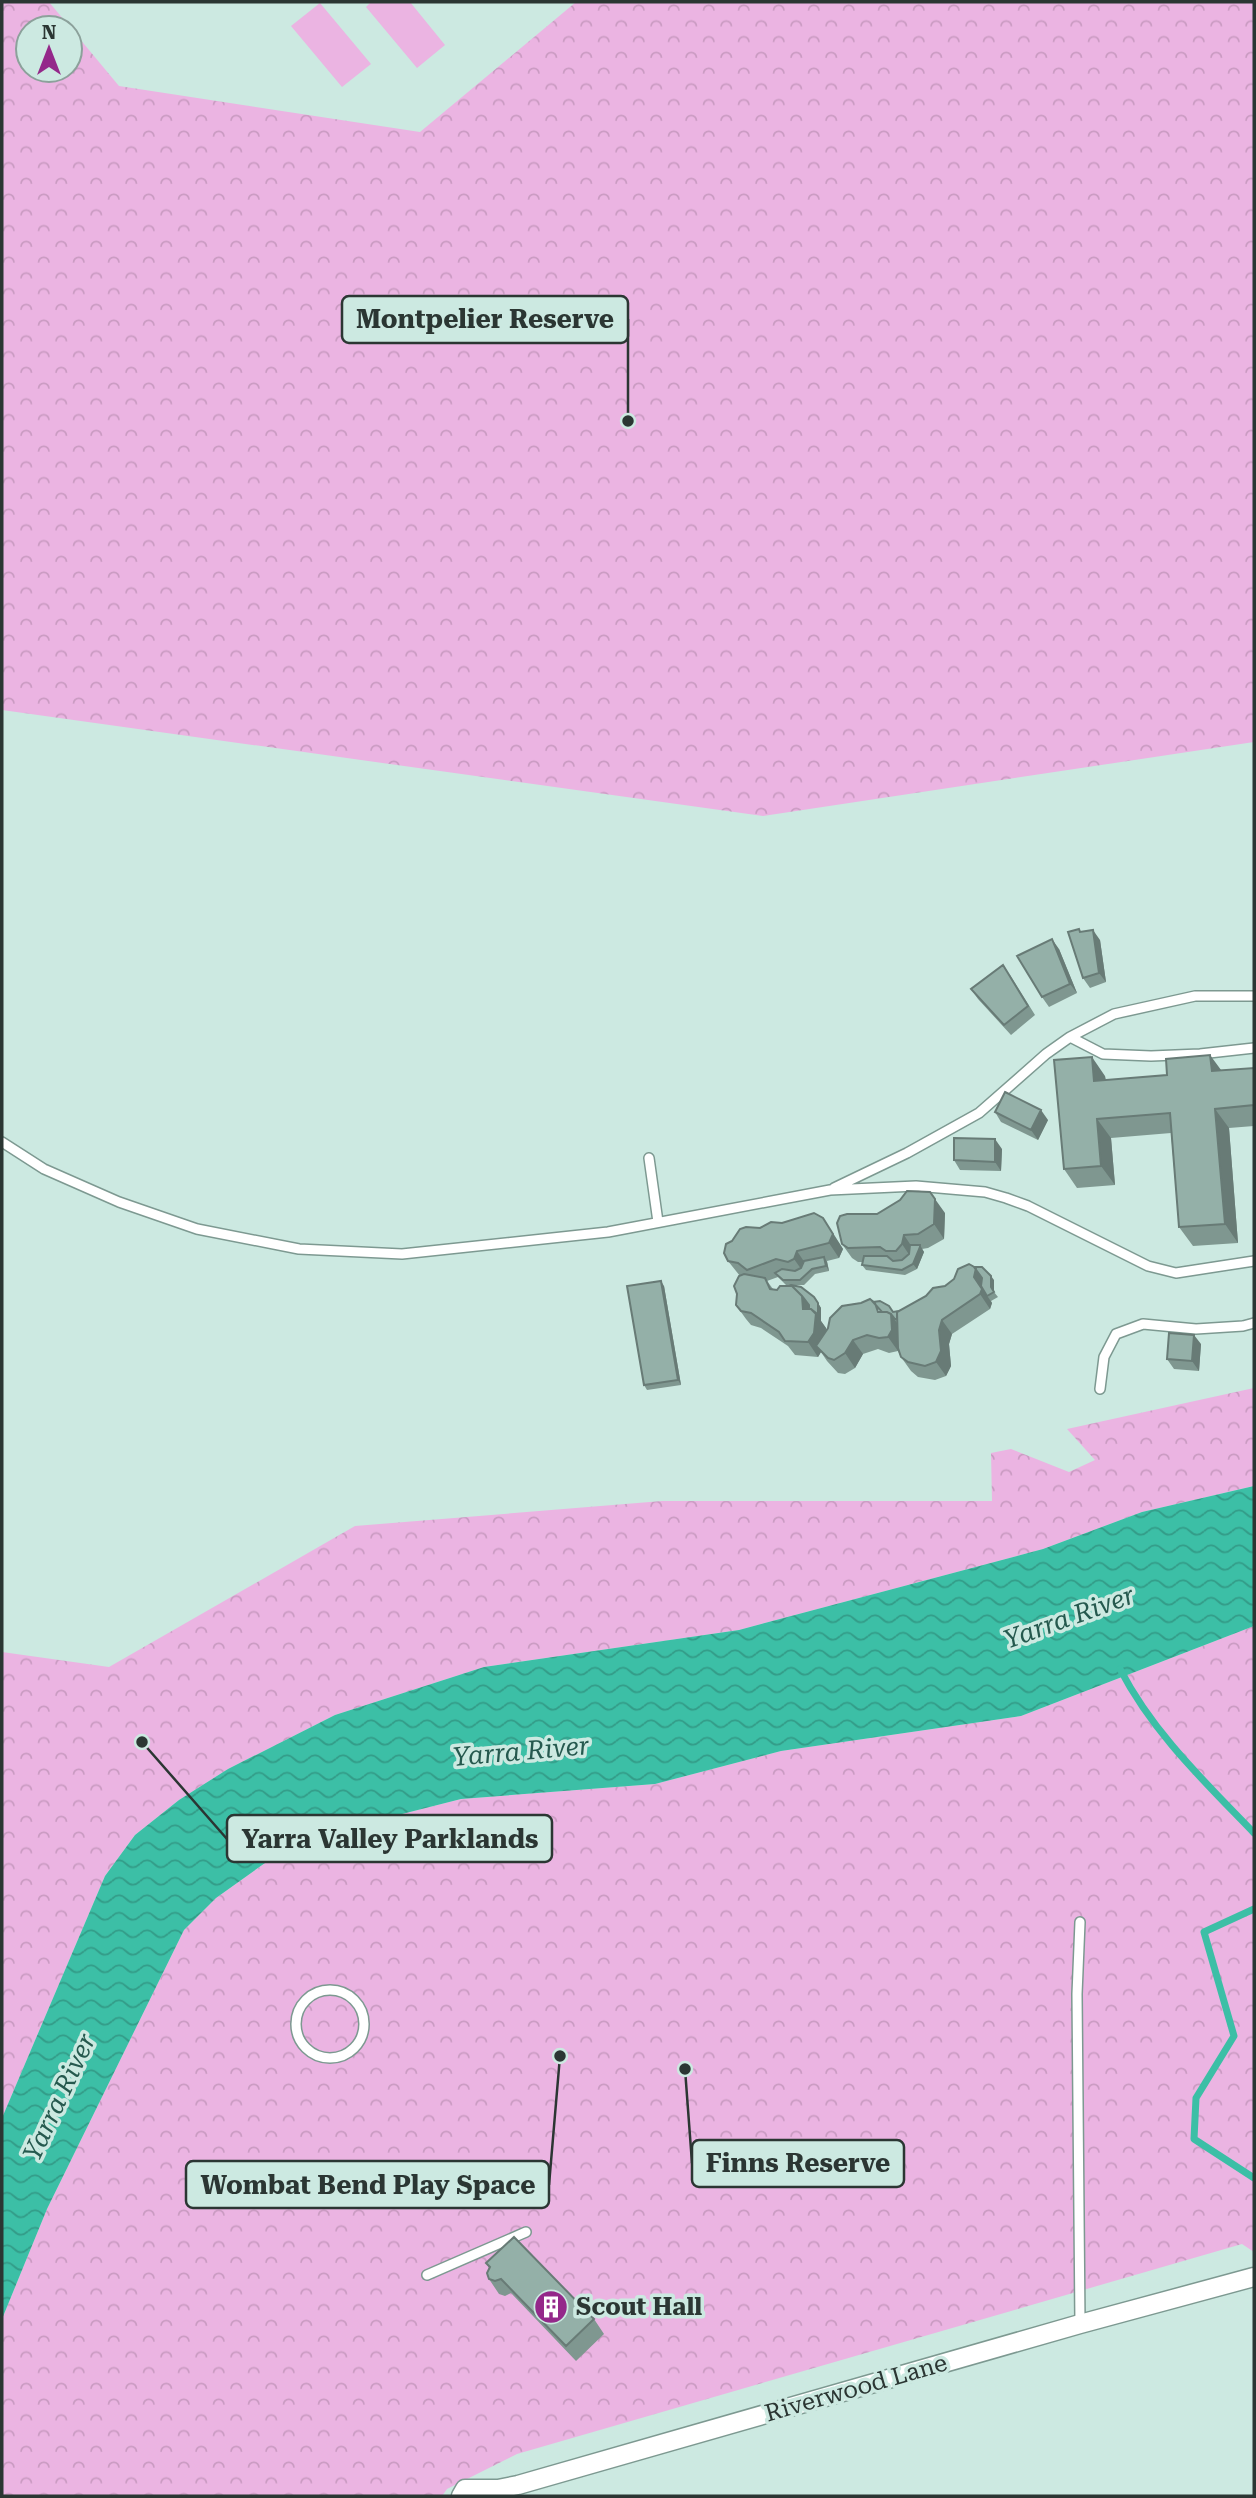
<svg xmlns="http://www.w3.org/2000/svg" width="1256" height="2498" viewBox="0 0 1256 2498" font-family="'Roboto Serif',serif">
	<defs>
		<pattern id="forest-crowns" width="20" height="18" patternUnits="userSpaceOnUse" patternTransform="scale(1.75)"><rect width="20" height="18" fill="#ebb4e2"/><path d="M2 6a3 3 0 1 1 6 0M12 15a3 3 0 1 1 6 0" fill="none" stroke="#ca9bc2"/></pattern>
		<pattern id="water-waves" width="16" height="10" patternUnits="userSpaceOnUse" patternTransform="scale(1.75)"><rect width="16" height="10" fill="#3cbfa6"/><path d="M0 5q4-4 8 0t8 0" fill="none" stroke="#339c88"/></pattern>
	</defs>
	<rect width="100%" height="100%" fill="#cce9e1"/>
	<path fill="url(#forest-crowns)" fill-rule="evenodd" d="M2,2H49L119,86L420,132L576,2H1254V742L763,816L2,710ZM70,28V70H28V28Z
		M1254,1388V1486L1142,1512L1043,1549L739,1630L484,1667L335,1715L228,1769L179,1800L135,1835L105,1876L2,2118V1652L109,1667L355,1526L662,1501H992L991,1453L1011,1449L1069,1472L1095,1460L1067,1429Z
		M1254,1626V2252L1242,2244L517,2454L447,2489L442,2496H2V2319L47,2209L184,1930L216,1898L265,1863L296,1845L351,1827L461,1799L655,1784L781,1751L1021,1716Z"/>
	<path fill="#ebb4e2" d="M371,2H410L445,45L417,68L366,7Z
		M320,3L371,64L342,87L291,26Z"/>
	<path fill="url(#water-waves)" d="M1254,1486V1626L1021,1716L781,1751L655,1784L461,1799L351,1827L296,1845L265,1863L216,1898L184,1930L47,2209L2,2319V2118L105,1876L135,1835L179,1800L228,1769L335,1715L484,1667L739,1630L1043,1549L1142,1512Z"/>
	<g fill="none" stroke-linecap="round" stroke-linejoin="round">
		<path stroke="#3cbfa6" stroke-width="7" d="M1120,1669C1153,1733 1205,1782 1254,1833
			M1254,1909L1204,1932L1234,2036L1196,2098L1194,2139L1254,2178"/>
		<g stroke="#7d9991" stroke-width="12">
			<path id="service" d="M1070,1037L1103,1054L1151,1056L1200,1054L1254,1048
				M2,1142L44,1169L119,1202L197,1229L299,1249L402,1254L608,1232L830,1190L916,1186L985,1192L1006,1198L1028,1206L1148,1266L1176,1273L1254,1261
				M649,1158L658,1222
				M834,1188L907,1153L979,1113L1046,1054L1070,1037L1114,1014L1195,996H1254
				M1100,1389L1104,1357L1116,1334L1143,1324L1196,1329L1243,1326L1254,1323
				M1080,1922L1077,1994L1080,2324
				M296 2024a34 34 0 1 1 68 0a34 34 0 1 1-68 0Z
				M427,2275L526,2232"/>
		</g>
		<g stroke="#7d9991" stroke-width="21">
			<path id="minor" d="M461,2496L465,2489H498L518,2485L1080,2324L1254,2277"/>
		</g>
		<use href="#service" stroke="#fff" stroke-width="9"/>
		<use href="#minor" stroke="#fff" stroke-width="18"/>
	</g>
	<path fill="#7f9790" d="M1100,940L1106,982L1090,988L1083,978Z
		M1059,949L1077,993L1049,1007L1042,997Z
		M1010,975L1035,1015L1011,1035L978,999L971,989Z
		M1254,1068V1126L1229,1128L1238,1243L1193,1246L1179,1227L1171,1133L1111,1138L1115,1185L1077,1188L1064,1169L1105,1076L1106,1080Z
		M995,1112L1048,1120L1038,1140L1001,1122Z
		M1002,1149L1001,1171L960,1170L954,1160Z
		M945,1213L944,1239L928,1248L922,1249L924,1252L917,1269L905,1275L866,1270L862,1265L863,1262H858L852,1258L842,1244Z
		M833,1233L843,1249L839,1258L827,1261L829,1271L815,1274L804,1285H786L778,1277L767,1281L773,1289L777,1290L789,1286L814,1297L821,1308V1321L826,1328V1332L893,1312L994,1280V1292L998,1297L991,1301L992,1303L990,1309L952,1334L949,1344L951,1366L946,1376L935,1380L918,1377L911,1371L901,1357L898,1351L889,1353L878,1349L863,1354L855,1368L845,1374L838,1373L827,1361L821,1352L818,1357L795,1355L788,1346L761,1328L751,1325L746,1319L736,1305L740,1276L728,1261Z
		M664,1286L681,1385L647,1390L644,1385Z
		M1201,1344L1199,1371L1174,1369L1167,1359Z
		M486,2263L594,2319L604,2334L576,2361L511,2293L505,2296L499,2294L489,2279V2268Z"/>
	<path fill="#687b76" d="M1093,930L1100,940L1106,982L1099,973Z
		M1052,939L1059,949L1077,993L1070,984Z
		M1210,1055L1224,1074L1212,1071Z
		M1092,1057L1105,1076L1107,1100L1094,1081Z
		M1215,1109L1229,1128L1238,1243L1225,1224Z
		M1041,1110L1048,1120L1038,1140L1031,1130Z
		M1097,1119L1111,1138L1115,1185L1101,1166Z
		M995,1139L1002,1149L1001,1171L995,1162Z
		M935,1199L945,1213L944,1239L934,1224Z
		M823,1218L843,1249L839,1258L829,1243Z
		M904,1235L914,1250L912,1259L902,1244Z
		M920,1245L924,1252L917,1269L913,1264Z
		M797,1251L807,1266L804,1273L794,1259Z
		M824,1257L827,1262L829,1271L826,1266Z
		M976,1268L986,1283L984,1291L992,1303L990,1309L980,1294L974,1277Z
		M991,1276L994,1280V1292L991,1287Z
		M661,1281L664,1286L681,1385L678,1380Z
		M802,1296L812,1310L803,1309Z
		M818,1303L821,1308V1321L826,1328L824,1347L816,1346L821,1352L818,1357L808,1342Z
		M891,1314L901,1329L902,1344L898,1351L888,1337Z
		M942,1320L952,1334L949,1344L951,1366L946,1376L936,1362L939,1330Z
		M1194,1335L1201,1344L1199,1371L1192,1361Z
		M853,1340L863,1354L855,1368L845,1353Z"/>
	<path fill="#94b0a8" stroke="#687b76" stroke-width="2" d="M1079,929L1080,932L1093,930L1099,973L1083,978L1068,932Z
		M1052,939L1070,984L1042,997L1017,956Z
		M1003,965L1028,1006L1004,1025L971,989Z
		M1210,1055L1212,1071L1254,1068V1105L1215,1109L1225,1224L1179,1227L1170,1113L1097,1119L1101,1166L1064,1169L1054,1060L1092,1057L1094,1081L1167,1075L1166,1059Z
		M1005,1092L1041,1110L1031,1130L995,1112Z
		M954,1138L995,1139V1162L954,1160Z
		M907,1191L930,1192L935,1199L934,1224L918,1234L904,1235L902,1244L896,1251H886L880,1247L848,1248L842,1244L837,1223L840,1216L847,1214H877L900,1200Z
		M814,1213L823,1218L833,1234L829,1243L797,1251L794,1259L788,1262L776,1259L747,1270L738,1263L728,1261L724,1253L726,1244L732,1241L740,1229L746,1227L760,1228L771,1222L782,1223Z
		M910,1245H920V1247L913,1264L902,1270L862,1265L864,1256H887L893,1261L902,1260L909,1254Z
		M824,1257L826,1266L812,1269L800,1280H783L775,1273L782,1269L795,1271L801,1268L804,1261Z
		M969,1264L976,1268L974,1277L982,1289L980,1294L942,1320L939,1330L941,1351L936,1362L925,1366L908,1362L901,1357L898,1348L897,1312L926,1296L933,1288L945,1286L954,1279L958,1269Z
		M974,1267H982L991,1276V1287L994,1292L987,1296L981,1286L982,1278Z
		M744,1274L765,1278L770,1289L777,1290L780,1286H792L802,1296L803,1309H811L816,1313L814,1333L808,1342L785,1341L779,1332L751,1313L741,1311L736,1305L737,1294L734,1286L739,1276Z
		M661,1281L678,1380L644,1385L627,1286Z
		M791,1285L801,1287L814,1297L818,1303V1316L811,1309H809V1305L802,1296L792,1286H789Z
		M870,1299L875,1303L878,1312H887L891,1314L892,1330L888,1337L879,1338L867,1335L853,1340L845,1353L834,1360L828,1358L816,1346L828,1328L830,1318L842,1306L861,1303Z
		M880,1301L889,1306L893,1312L899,1311L897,1312V1319H895L891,1314L887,1312H882L873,1302Z
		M1169,1333L1194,1335L1192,1361L1167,1359Z
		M514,2237L594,2319L566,2346L501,2279L495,2281L489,2279L487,2273L490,2267L486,2263Z"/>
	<defs>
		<g id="building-disc" transform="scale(1.75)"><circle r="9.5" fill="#94288a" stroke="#cce9e1"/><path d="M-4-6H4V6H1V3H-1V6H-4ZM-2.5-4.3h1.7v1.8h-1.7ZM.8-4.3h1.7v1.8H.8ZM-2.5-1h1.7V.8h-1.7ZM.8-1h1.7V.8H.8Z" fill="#fff"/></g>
	</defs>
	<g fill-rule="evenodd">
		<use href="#building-disc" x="551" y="2307"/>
	</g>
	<g text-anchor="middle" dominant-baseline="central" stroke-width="7" stroke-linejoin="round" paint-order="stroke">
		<g font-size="24" font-weight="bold" fill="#2b3633" stroke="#cce9e1" text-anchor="start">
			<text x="576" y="2307">Scout Hall</text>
		</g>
		<g font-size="24" fill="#2b3633" stroke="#cce9e1">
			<text transform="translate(856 2388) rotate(-16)">Riverwood Lane</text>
		</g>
		<g font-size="26" font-style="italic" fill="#25594e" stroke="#cce9e1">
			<text transform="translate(1069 1617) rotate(-20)">Yarra River</text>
			<text transform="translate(521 1751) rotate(-5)">Yarra River</text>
			<text transform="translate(59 2097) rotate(-65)">Yarra River</text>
		</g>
	</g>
	<path fill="none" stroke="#2b3633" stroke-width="2.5" d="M628 421L628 319M142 1742L227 1839M685 2069L692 2163M560 2056L549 2185"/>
	<g fill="#2b3633" stroke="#cce9e1" stroke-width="2.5">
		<circle cx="628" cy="421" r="7"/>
		<circle cx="142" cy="1742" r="7"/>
		<circle cx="685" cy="2069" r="7"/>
		<circle cx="560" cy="2056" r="7"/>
	</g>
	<g fill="#cce9e1" stroke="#2b3633" stroke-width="2.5">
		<rect x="342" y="296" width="286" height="47" rx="7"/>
		<rect x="227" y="1815" width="325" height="47" rx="7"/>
		<rect x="692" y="2140" width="212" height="47" rx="7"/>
		<rect x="186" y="2161" width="363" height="47" rx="7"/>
	</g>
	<g font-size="26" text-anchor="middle" font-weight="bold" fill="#2b3633">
		<text x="485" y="328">Montpelier Reserve</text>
		<text x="390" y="1848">Yarra Valley Parklands</text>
		<text x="798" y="2172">Finns Reserve</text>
		<text x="368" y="2194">Wombat Bend Play Space</text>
	</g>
	<rect width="1256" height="2498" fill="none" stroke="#2b3633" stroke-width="7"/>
	<g transform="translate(49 49)"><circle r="33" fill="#cce9e1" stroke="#8ca19b" stroke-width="2"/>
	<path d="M0-5L12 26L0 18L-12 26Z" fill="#94288a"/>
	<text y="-10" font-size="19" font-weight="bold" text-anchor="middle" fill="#2b3633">N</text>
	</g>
</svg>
